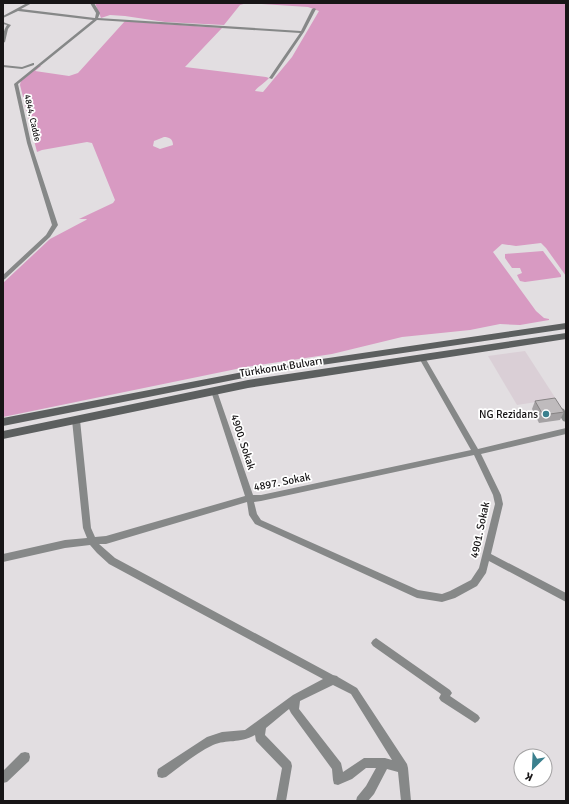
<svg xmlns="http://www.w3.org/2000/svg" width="569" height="804" viewBox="0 0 569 804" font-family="Signika,sans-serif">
	<rect width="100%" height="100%" fill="#e2dee1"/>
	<path fill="#dacfd6" d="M525,351L556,399L517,405L488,356Z"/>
	<path fill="#d89ac2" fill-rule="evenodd" d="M95,3H247L240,5L224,25L165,22L125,16L110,15L101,18Z
		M247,3H566V276L546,248L541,243L516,246L502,244L493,252L536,311L544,318L549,319V320L520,325L500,324L470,330L402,337L332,354L246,367L3,417V283L50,239L86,220L87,219H79L113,203L115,200L92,143L87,142L42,150L37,152L20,85L21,80L39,66H41L35,71L69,76L78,73L125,21L222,28L185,67L266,77L269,78C265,83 257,87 255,91L263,92L292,57L319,11L308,7ZM164,137C169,137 173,139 173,145L160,149L153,146L154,141Z
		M543,251L561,275V277L525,282L520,281L517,275L522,273L520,268H512L505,258V254Z"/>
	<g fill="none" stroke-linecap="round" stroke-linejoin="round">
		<path fill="#868888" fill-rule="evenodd" d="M27,3H32L21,9L95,18L96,13L90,3H94L100,13L98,18L301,31L312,9L314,8L316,9L304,32L272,79L269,78L300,33L97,20L18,84L31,143L58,225L50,237L5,279L3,280V275L46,235L52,225L27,143L14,84L93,20L18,11L3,18V16Z
			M3,22L11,25L8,29L5,42L3,43C3,36 3,31 7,25L3,24Z
			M33,63H34V65L22,69L3,67V65L22,67Z
			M420,356H424L478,449L566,428V434L481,454L501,495L503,504L491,554L566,593V602L489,561L486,573L477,586L455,598L442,602L417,598L255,524L249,515L247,502L106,544H99L115,558L333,675L337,676L338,677L357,688L407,764L408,768L411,801H401L398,772L387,769L374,794L368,801H356L357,797L366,786L376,768H366L352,779L338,785L334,784L333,780L332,769L291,713L289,709L266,728L265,735L291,762L292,766L286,801H276L282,768L256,741L255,735C239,744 227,739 213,745C196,753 181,766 166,777L162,778L158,777L157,773L158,769L207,737L222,732L245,730L293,695L323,679L109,564L97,553L90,545L65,548L3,562V554L65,540L87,538L83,528L72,420L73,418H79L80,420L91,528L95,537L106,536L245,496L211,391L214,388L217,391L253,495H261L471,450L419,358ZM474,455L493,495L495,504L479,568L471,580L450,591L442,594L418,590L261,520L257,514L254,502L261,501ZM333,685L351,694L392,760L385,758H364L343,772L341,763L299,709L300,701Z
			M561,408L564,409L566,413V422L563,421L557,411L558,409Z
			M376,638L450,690L452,693L450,696L478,715L480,718L478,721L475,723L472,721L441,701L439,698L441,694L373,646L371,643L373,640Z
			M25,752L29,753L30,757L29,761L7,782L3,783V771L21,753Z"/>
		<path fill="#5c5f5f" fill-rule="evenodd" d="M566,323V329L274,372L3,426V418L274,366Z
			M566,333V339L248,388L3,439V431L248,380Z"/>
	</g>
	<path fill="#a4a1a3" d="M535,401L564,412L560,420L539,423L532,409Z"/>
	<path fill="#bfbbbd" stroke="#868384" d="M555,398L564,412L543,415L535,401Z"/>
	<circle fill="#3b808e" stroke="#fff" stroke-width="1.5" cx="546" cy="414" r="4"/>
	<g text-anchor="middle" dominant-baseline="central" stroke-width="3.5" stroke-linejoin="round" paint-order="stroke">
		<g font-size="9" fill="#171516" stroke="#fff">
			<text transform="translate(32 118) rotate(77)">4844. Cadde</text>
		</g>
		<g font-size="11" fill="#171516" stroke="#fff">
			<text transform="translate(281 367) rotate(-9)">Türkkonut Bulvarı</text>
			<text transform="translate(243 442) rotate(72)">4900. Sokak</text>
			<text transform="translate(282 482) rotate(-11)">4897. Sokak</text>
			<text transform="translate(480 530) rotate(-78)">4901. Sokak</text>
		</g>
		<g font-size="11" fill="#171516" stroke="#fff" text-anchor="end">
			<text x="538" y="414">NG Rezidans</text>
		</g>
	</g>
	<rect width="569" height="804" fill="none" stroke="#171516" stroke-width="8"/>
	<g transform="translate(533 768) rotate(204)"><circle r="19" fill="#ffffff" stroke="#a2a1a2"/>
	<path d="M0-3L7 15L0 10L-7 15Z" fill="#3b808e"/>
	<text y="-6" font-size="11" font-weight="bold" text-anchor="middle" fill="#171516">K</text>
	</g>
</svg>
